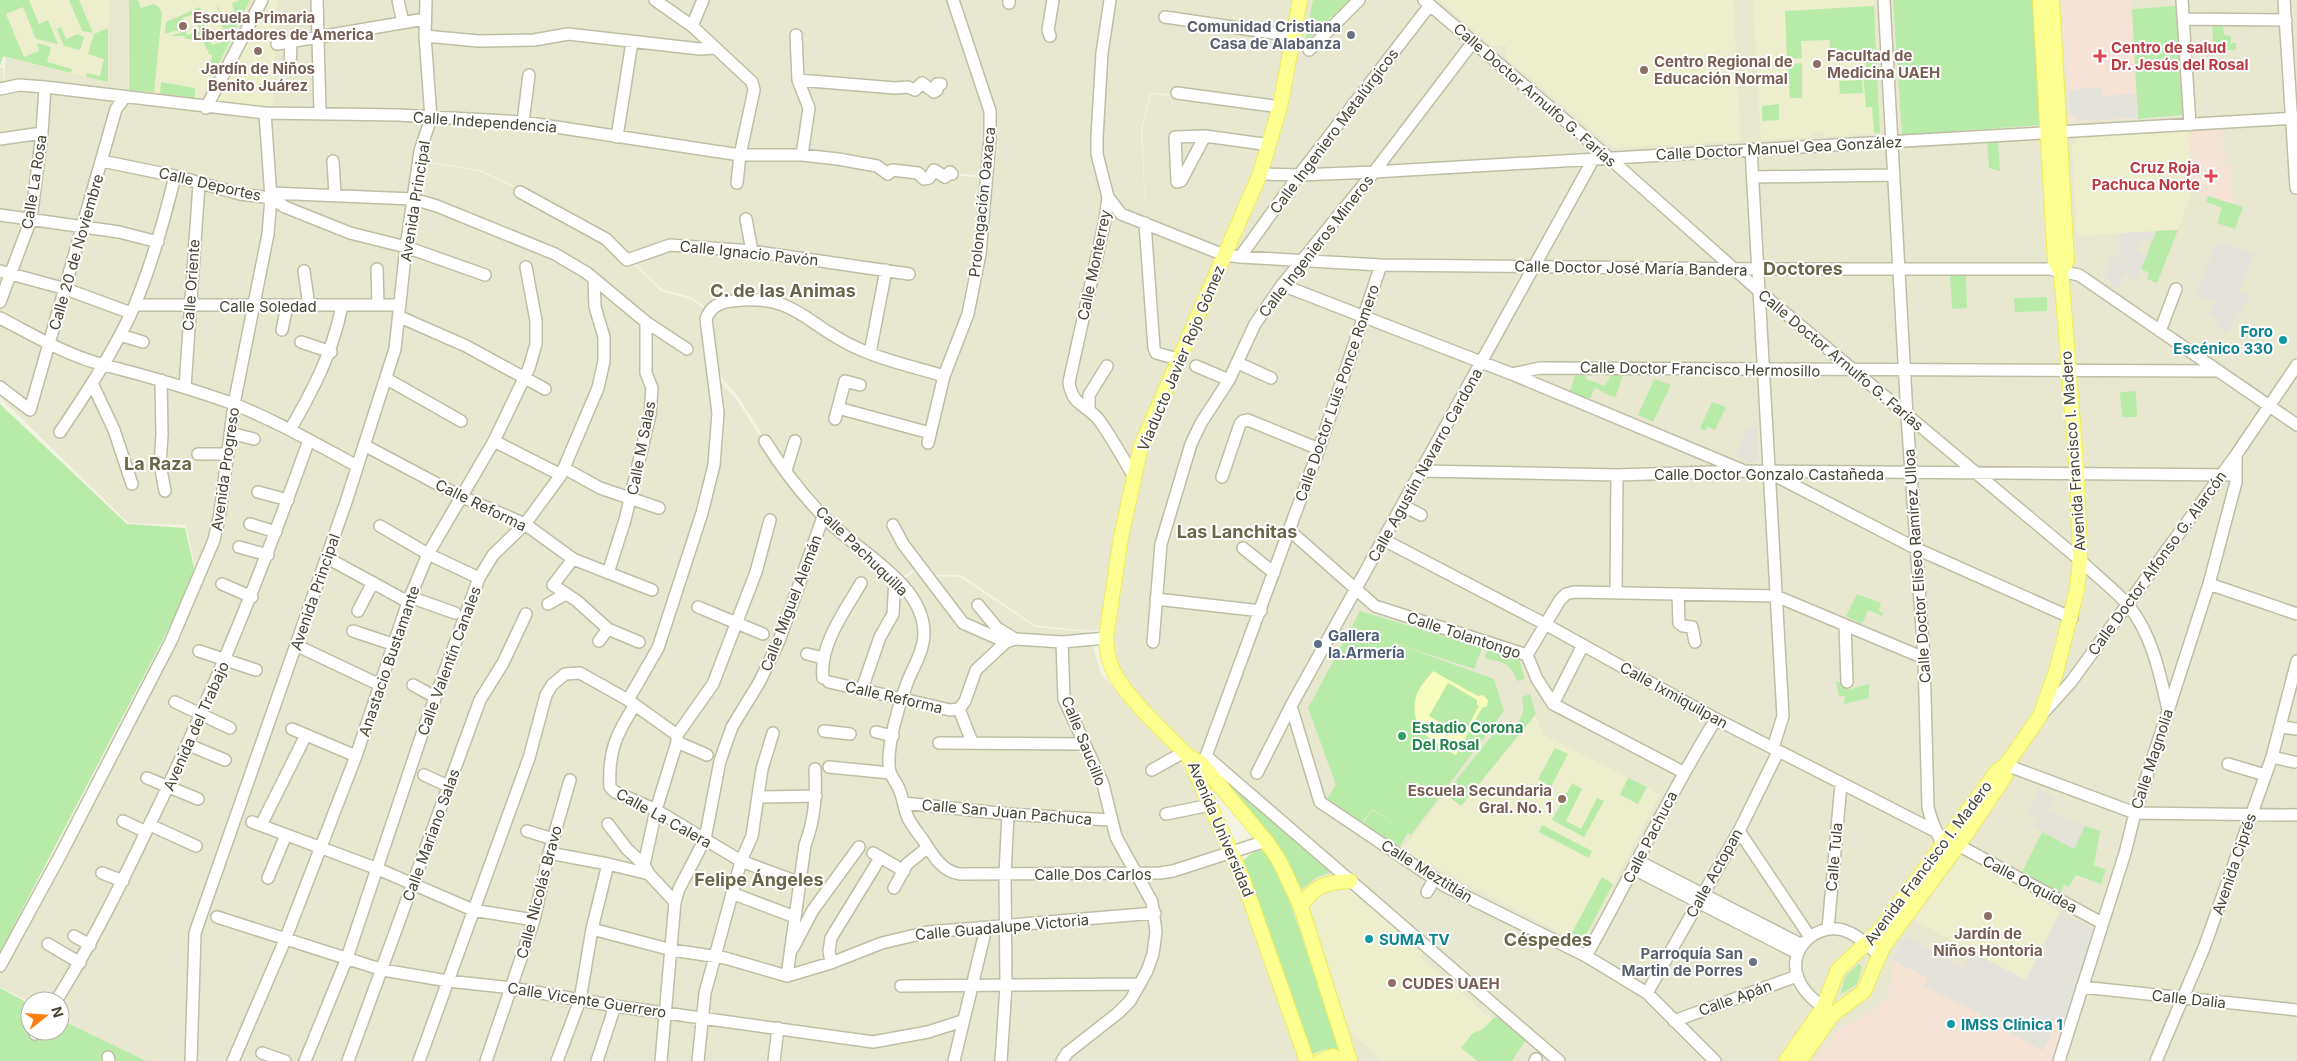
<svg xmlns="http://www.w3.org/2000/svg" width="2297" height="1061" viewBox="0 0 2297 1061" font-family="Inter,sans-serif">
	<rect width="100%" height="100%" fill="#f3f3e3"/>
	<path fill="#e8e8d1" d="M9,0H952L988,112L985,176L810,160L581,131L432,120L416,161L479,171L553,205L596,228L661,291L691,299L706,310L713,373L736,399L775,459L824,516L899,582L920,568L931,576L960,577L1035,627L1089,632L1101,674L1164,742L1191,777L1215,825L1305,1061H143L60,1018V1001L30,1002L0,987V957L197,576L186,525L128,523L0,397V68H3L4,84L52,95L260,114L266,192L409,197L386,379L410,196L267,191L261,110L50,93L4,82Z
		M954,0H1300L1280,106L1172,94L1150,93L1141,129L1146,222L1142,129L1151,94L1282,109L1303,0H2297V1061H1328L1287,943L1251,848L1264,844L1213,773L1189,745L1146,708L1119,676L1109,640L1143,448L1222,257L1141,446L1106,628L1089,631L1035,625L961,575H930L917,567L899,579L824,514L777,457L739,398L716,371L708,309L691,297L662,289L596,226L562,207L479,170L418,160L427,122L523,127L738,159L810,162L984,178L989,112Z"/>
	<path fill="#e5e3d9" d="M2039,789L2054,797L2049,811L2085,826L2074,849L2032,827L2038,820L2027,811Z"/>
	<path fill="#edeecc" d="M4,0H109V83L1,56Z
		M129,0H250L226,53L198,100L128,91Z
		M266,0H277L273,107L214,102Z
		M1439,0H1733L1741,141L1613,148L1507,59L1506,45L1492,46Z
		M1753,0H1874L1880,133L1824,137L1823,132H1812L1813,137L1761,140Z
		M2189,132L2192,191L2178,230L2077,236L2072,145L2080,136Z
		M1536,714L1542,734L1660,794L1582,944L1433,866L1415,860L1402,850L1445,794L1461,806Z
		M1963,853L2060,912L2026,980L1914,920Z
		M1346,886L1423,953L1420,957L1491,1019L1495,1017L1501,1018L1526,1040L1512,1061H1384L1350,1032L1310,910L1313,899L1323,890Z"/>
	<path fill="#f5e3d5" d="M2062,0H2131L2138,119L2070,122Z
		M2223,129L2226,164H2231L2233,204L2192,191L2189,132Z
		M1904,935L2066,1021L2054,1061H1813L1840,1028L1874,1011L1885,1000L1891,984L1892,960Z"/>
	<path fill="#b9eba8" d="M0,0H29L39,24L48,20L58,44L36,39L23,7L6,14L24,57L39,51L37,43L51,47L47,62L72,69L71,73L3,56L0,66Z
		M69,0H79L93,33L82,31Z
		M129,0H138L141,8L154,4L159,7L162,13L154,92L129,90Z
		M240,0H250L215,72L210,68L212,55L208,54L209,50H207L203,40L186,39L184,36H170L186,31L187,35L200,31L195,14L182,18L185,28L165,34L166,22L200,7L212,45L226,41L217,6H218L223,20L235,16L232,3Z
		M1313,0H1349L1335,13L1334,17H1331L1305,42Z
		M1893,0H2033L2040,125L1902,135Z
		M1874,6L1880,133H1874L1872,107H1866L1863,77L1867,76L1865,59L1839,60V52H1830V40L1801,41L1802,58L1787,59L1785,11Z
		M2176,6L2183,115L2138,119L2132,9Z
		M2212,25H2223L2224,35L2231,36V43H2236V50H2214Z
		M61,27L66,39L78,34L84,37L80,50L64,46L57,29Z
		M108,28V82L86,77L87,73L100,76L104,59L88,54L94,34Z
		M1802,63V98H1790L1787,64Z
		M1862,80L1863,93L1840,94L1839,81Z
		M161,82L195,88V98L160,94Z
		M1779,104V120L1762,121V106Z
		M1998,141L2000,171L1989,168L1987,142Z
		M2208,196L2243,207L2235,229L2217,223L2222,208L2206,202Z
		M2178,230L2157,283L2147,279L2149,273L2141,269L2156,231Z
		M1950,275H1966L1967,308L1952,309Z
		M2047,297V311L2015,312L2014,298Z
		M1577,370L1588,372L1586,379L1605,386L1612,373H1624L1615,398L1595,388L1589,400L1570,391Z
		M1654,379L1671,385L1653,422L1638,415Z
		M2136,391L2137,417H2122L2120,392Z
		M1712,402L1726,407L1715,430L1708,427L1705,431L1700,428Z
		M0,404L127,524L185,528L196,576L0,952Z
		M1857,594L1881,603L1879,611L1883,613L1882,616L1868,610L1862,624L1846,616Z
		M1360,611L1519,659L1525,679L1517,681C1510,662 1504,663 1485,658L1487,651L1482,649L1474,669L1395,643L1494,679L1504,711L1411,835L1408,833L1398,849L1362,825L1372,810L1400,827L1372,809L1361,824L1326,800L1336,785L1308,708Z
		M1840,675H1847L1848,690L1869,684V698L1844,704L1845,696H1839L1836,682H1840Z
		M1530,694L1536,714L1461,806L1445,794L1498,728L1507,736C1518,721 1527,716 1522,697Z
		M1555,748L1568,754L1551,787L1538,779Z
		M1628,778L1647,787L1638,804L1620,795Z
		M1224,781L1331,872L1316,878L1299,891Z
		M1572,783L1582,789L1566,821L1581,829L1597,798L1604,801L1584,837L1552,820Z
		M1542,825L1592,851L1589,858L1539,832Z
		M2085,826L2100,831L2094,865L2106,870L2101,884L2076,875L2069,887L2064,885L2060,893L2022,872L2042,832L2074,849Z
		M1258,851H1266L1289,900L1341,1052L1326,1049L1310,1055L1241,863L1248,856Z
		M1602,877L1613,884L1582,943L1570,936Z
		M1859,964L1862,967L1857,984L1840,995L1846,975Z
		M0,988L30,1004V1031H60V1019L146,1061H0Z
		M1495,1017L1501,1018L1526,1040L1512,1061H1477L1461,1048L1473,1033L1482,1030Z"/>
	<path fill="#f6fcbb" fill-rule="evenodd" d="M1433,671L1478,696L1483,695L1488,700L1487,706L1482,708L1456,755C1433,743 1408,728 1416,697C1419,687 1427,679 1433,671ZM1448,683L1477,700V705L1479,706L1463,735L1429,716Z"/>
	<path fill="#e3e3dc" d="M2101,87L2102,96L2136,94L2137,118L2076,121V115H2070L2069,90Z
		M2156,231L2151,243L2143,240L2138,251L2147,255L2135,282L2126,275L2117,289L2110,285L2112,282L2104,277L2107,271L2103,267H2110V258L2119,257L2121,233Z
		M2217,241L2255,253L2239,291L2250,297L2226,333L2216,324L2218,320L2209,316L2214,303L2196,294Z
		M1747,427L1758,429V462H1748L1736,456Z
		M2060,912L2098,931L2066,1021L2058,1019L2043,1051L2005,1030L2008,1023L1998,1018L1994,1024L1979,1016L1980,1014L1924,986L1928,978L1892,960L1904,935L1964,969L1971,952L2026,980Z"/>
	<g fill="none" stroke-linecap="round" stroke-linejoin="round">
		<g stroke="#bfbea5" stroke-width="14">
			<path id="minor" d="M317,0L320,113
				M398,0L403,23
				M655,0L692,26L752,82L754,90L740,155L737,183
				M1110,0L1102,53L1097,137V154L1108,197L1105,220L1069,382C1072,406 1086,404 1099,420C1112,438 1123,458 1134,477
				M1424,0L1608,157L1759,291L2080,560C2095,575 2114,589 2128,605C2152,634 2160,674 2168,710
				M1884,0L1907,416L1924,658L1928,807C1931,823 1940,836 1944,851
				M2182,0L2190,125
				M2284,0L2296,188
				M1009,3V0
				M1165,17L1293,36
				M2183,19L2286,20
				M692,26L703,0
				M796,35L798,80L809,108L802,155
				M425,36L478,41L534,40L568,34L700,49L715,48
				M1050,36L1048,30L1053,0
				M277,44L425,19
				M1309,50L1359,0
				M290,69L291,41
				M798,80L895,88L908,87L915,90L922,83L934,92L937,90V84H941
				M0,89L19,85L45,87L265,113L398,115L523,122L740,155H802L838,159L877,166L888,174L892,170L918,173L924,179L929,178L934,170L945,177L950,172L952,174
				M1177,93L1280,107
				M206,108L262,0
				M523,122L529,75
				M1205,136L1181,181L1177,182L1175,137L1205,136L1270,145
				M617,137L632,42
				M0,139L42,133
				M1751,149L1783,716L1773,748
				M102,161L175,176L240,194L271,198L285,207L350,233L406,247L485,275
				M333,161L335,194
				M1260,174L1299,175L1374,172L2297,118
				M1753,177L1894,175
				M520,192L606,239L627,260L670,245L752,251L909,274
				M271,193L413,199L437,206L555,254L587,273L646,322L687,349
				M1108,197L1121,214L1224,255L1240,257L1381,265L1758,269H2049L2079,275L2297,425
				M0,215L119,232L158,242
				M746,219L752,251
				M1145,223L1154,348L1156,353L1178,359
				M1240,257L1299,175L1430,5
				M377,269L378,305
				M0,271L66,289L131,313
				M304,271L309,306
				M1282,285L1512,374L1742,470
				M0,302L31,219L42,133L45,87
				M135,305H400
				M400,317L466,346L545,389
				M0,318C33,335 68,356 104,365C147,376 189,388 231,403C275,420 316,444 357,466
				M282,330L287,306
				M2160,331L2176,289
				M120,335L143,342
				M301,342L331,352
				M870,353L886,270
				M1238,363L1271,378
				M1196,366L1229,380
				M1512,374L1540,368L2219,371
				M387,379L461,421
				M161,380L162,435L160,464L165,491
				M92,383L114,430L132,484
				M0,387L30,410L116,109L125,97
				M185,387L199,184
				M838,408L930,433
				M1089,410V395L1107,366
				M835,419L845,381L860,385
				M290,430C314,388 332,354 342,306
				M60,432C87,392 114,351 134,307C152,264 164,221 175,176
				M230,433L254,439
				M494,441L561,475
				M765,441C781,467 801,493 823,516C853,549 924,582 924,633C924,651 913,667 907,683C899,704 885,750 890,772C892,778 897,783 899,789C903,798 904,808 908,818C912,826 918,833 923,840C932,854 942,872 960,874L1160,873L1173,871L1266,841
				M928,443L944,376L968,314L980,254L990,138V111L953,0
				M364,445L460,496L525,524L573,559L652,590
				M198,454H226
				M564,468L600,488L659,508
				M786,470L795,441
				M1423,471L1617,475L1743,471L2235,475
				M1772,474L1917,549L2072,618
				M1222,477L1240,424L1243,421L1248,420L1319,449
				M258,492L288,500
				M1404,506L1421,515
				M250,524L276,532
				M893,525L903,544L963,623L1006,642
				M380,526L428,554L479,578
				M1289,530L1375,606L1527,655
				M1384,540L1545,624L1716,719L1937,832
				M239,547L268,555
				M1243,548L1274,573
				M573,559L553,585L577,601L608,629L639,642
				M333,561L408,602
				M608,573L625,520L650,415L652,388L646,373V322
				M222,584L252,597
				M2209,584L2297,614
				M1616,592L1617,475
				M1678,594L1679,623L1683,626L1692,627L1695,642
				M410,597L455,613
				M1156,599L1261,611
				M548,604L566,594
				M978,605L997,628L1015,639
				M698,607L763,634
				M358,611L372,584
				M1845,625L1847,682
				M353,631L395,645
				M599,641L608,629
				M1062,642L1064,699L1103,784L1116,837L1152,902L1156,932L1153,954L1147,971L1130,1001L1118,1013L1067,1053L1062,1061
				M1153,642L1161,544L1191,444L1201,423L1229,380L1255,324L1282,285L1374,172L1473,42
				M304,649L380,685
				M199,651L256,670
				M807,654L823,658
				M1527,655L1560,600L1566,594L1574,592L1776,596L1924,658
				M1527,655L1537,679L1553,704L1683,772
				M823,678C819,645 845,611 861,583
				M829,682L950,710L959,709
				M413,685L435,697
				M862,689L880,637L893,614L895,578
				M628,700L658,648L702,513L714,465L718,413L706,319C710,307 720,302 732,301C797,293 805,325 857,348C884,361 915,367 944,376
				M175,702L230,728
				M1553,704L1583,645
				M635,705C616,734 608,752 610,787L615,792L656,810L741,861L800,883
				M1291,706L1320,802L1445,886L1586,956L1647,993L1715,1061
				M959,709L965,701L976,670L1006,642L1015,639L1062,642L1106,638
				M959,709L972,742
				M2042,714L2071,682L2236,455L2297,365
				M2281,727L2297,729
				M292,729L356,756
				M824,731L850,734
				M876,732L893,736
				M677,742L707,755
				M939,743L1084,744
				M189,745L225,760
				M1206,756L1559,1061
				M2272,757L2294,762
				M2228,764L2265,775
				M2006,765L2135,813L2297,815
				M829,767L890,773
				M1196,769L1206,756L1319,449L1381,265
				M1152,770L1184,752
				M1257,773L1291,706L1594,158
				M424,775L448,786
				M147,778L198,799
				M759,797L816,796
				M904,803L1008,814L1110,820
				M1166,814L1210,805
				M123,821L146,832
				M252,822L378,869L473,910L534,920
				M608,824L627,849L644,865L649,874L675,902
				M150,825L196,846
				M261,825L306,735
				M527,831L553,839
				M1739,831L1810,937
				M1958,845L2102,923
				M549,853L608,864L649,874
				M873,853L904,871
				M1638,861L1802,945
				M644,865L656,810L677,742V735L713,684L756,572L770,520
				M1634,869L1797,953
				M102,873L123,881
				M268,878L286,835
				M894,888L907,864L927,848
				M1427,892L1435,878
				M734,894L795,917
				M217,917L383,970L448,981L512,988L615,1006L873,1042L928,1032L962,1021
				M592,929L672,950L725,958L787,976L831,963L882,943L928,932L1155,913
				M1828,929L1841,784
				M74,936L90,945
				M48,944L80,963
				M793,948L813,910L859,847
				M1586,956C1630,878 1668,796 1716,719
				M831,963L829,951L831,938L880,858
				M0,966L62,852L171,641L214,540L220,513L234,404L268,234L271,198L265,113
				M787,976L805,845C815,819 816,796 815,769
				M901,986L1140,984
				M2082,987L2297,1010
				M1647,993L1739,831L1778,752
				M56,1001C90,947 118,891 145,834C208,706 261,575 309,440
				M1829,1012C1817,1003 1803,992 1798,978C1787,950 1815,923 1843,930C1857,934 1867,945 1878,954
				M1674,1021L1797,976
				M35,1034L37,1031
				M262,1053L285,1061
				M108,1057L109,1061
				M191,1061L195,933L346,502L395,349L406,247L420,151L431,118L425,36L426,0
				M233,1061L285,940L356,756L408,602L428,554L494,441L529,368L536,344V321L526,267
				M305,1061L347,958L423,731L479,578L493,555L525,524L561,475L598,388L604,361V337L595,307L594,280
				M348,1061L480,700L503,663L526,614
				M419,1061L529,758L546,695L552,685L565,674L580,673L628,700L677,735
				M486,1061L534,920L549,853L570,780
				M557,1061L580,1000L592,929L608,864
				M597,1061L615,1006
				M661,1061L675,902L679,889L705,839L720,761L732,727L760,681L779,641L823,517
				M698,1061L705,993L741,861L752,836L762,769L773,733
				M774,1061L778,1028
				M954,1061L986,928
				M1001,1061L1006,986L1005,874L1008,814
				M1535,1061L1536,1059
				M2059,1061L2125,853L2135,813L2209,584L2236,482V455
				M2156,1061L2204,948L2272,757L2297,661"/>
		</g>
		<g stroke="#eded58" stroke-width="16">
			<path id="major" d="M1300,0L1280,107L1260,174L1141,446L1121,537L1106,638C1107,650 1108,661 1114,672C1125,696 1168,736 1188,756L1201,763L1266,841L1280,862L1301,907L1350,1061
				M2040,0L2055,262L2061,271
				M1188,756L1242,877L1307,1061
				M1301,907C1312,886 1327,882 1350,881
				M1320,1061L1333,1056L1340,1061
				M1786,1061L1823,1008L1838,970L1878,932L1998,770L2006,765L2040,716L2056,672L2077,590L2080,560L2077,473L2061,271L2067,261L2052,0
				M1800,1061L1832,1015L1864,991L1883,947L1964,837L2005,776"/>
		</g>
		<use href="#minor" stroke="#fff" stroke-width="11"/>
		<use href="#major" stroke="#fdff91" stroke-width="14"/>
	</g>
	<g fill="#8d6e63" stroke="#fff" stroke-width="2">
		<circle cx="183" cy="26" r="5"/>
		<circle cx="258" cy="51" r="5"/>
		<circle cx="1817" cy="64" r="5"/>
		<circle cx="1644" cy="70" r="5"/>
		<circle cx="1562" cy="799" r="5"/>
		<circle cx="1988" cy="916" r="5"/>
		<circle cx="1392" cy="983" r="5"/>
	</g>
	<g fill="#6b7280" stroke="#fff" stroke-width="2">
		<circle cx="1351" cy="35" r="5"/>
		<circle cx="1753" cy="962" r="5"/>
	</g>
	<g fill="#e0444e" stroke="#fff" stroke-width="2">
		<path d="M2097.5 48.5h5v5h5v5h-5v5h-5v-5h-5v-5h5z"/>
		<path d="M2208.5 168.5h5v5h5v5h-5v5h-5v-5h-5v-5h5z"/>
	</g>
	<g fill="#0f9aa8" stroke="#fff" stroke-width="2">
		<circle cx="2283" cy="340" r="5"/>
		<circle cx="1369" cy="939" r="5"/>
		<circle cx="1951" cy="1024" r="5"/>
	</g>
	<circle fill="#5c6f8a" stroke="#fff" stroke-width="2" cx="1318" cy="644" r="5"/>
	<circle fill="#2e9e5b" stroke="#fff" stroke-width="2" cx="1402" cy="736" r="5"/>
	<g text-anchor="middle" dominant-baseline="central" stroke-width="4" stroke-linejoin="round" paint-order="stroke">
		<g font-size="15" font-weight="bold" fill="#785e54" stroke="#fff" text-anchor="start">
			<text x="193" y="17">Escuela Primaria<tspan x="193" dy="17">Libertadores de America</tspan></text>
			<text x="1827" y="55">Facultad de<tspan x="1827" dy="17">Medicina UAEH</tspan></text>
			<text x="1654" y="61">Centro Regional de<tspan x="1654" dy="17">Educación Normal</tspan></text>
			<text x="258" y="68" text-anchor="middle">Jardín de Niños<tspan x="258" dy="17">Benito Juárez</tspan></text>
			<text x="1552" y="790" text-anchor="end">Escuela Secundaria<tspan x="1552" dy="17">Gral. No. 1</tspan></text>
			<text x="1988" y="933" text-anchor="middle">Jardín de<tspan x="1988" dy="17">Niños Hontoria</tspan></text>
			<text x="1402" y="983">CUDES UAEH</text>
		</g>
		<g font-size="15" font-weight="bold" fill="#5b616d" stroke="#fff" text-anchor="end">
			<text x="1341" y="26">Comunidad Cristiana<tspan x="1341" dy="17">Casa de Alabanza</tspan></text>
			<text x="1743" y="953">Parroquía San<tspan x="1743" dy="17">Martin de Porres</tspan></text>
		</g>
		<g font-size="15" font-weight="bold" fill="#be3a42" stroke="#fff" text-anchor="start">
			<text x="2111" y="47">Centro de salud<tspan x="2111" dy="17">Dr. Jesús del Rosal</tspan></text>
			<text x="2200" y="167" text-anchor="end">Cruz Roja<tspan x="2200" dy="17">Pachuca Norte</tspan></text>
		</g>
		<g font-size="15" fill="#464433" stroke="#fff">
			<text transform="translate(1535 95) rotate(41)">Calle Doctor Arnulfo G. Farías</text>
			<text transform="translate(485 122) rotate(4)">Calle Independencia</text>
			<text transform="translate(1334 131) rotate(-53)">Calle Ingeniero Metalúrgicos</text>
			<text transform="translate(1779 148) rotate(-3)">Calle Doctor Manuel Gea González</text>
			<text transform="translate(34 182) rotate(-81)">Calle La Rosa</text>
			<text transform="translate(210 184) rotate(13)">Calle Deportes</text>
			<text transform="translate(415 201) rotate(-81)">Avenida Principal</text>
			<text transform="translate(982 202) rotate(-84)">Prolongación Oaxaca</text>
			<text transform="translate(1316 246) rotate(-52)">Calle Ingenieros Mineros</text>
			<text transform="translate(76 252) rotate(-74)">Calle 20 de Noviembre</text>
			<text transform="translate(749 253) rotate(6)">Calle Ignacio Pavón</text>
			<text transform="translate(1094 265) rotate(-78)">Calle Monterrey</text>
			<text transform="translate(1631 268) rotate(1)">Calle Doctor José María Bandera</text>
			<text transform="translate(191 285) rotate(-86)">Calle Oriente</text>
			<text x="268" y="306">Calle Soledad</text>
			<text transform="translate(1181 358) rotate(-67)">Viaducto Javier Rojo Gómez</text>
			<text transform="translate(1841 360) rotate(40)">Calle Doctor Arnulfo G. Farías</text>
			<text transform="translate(1700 369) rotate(1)">Calle Doctor Francisco Hermosillo</text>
			<text transform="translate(1337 393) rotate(-71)">Calle Doctor Luis Ponce Romero</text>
			<text transform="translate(641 448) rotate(-79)">Calle M Salas</text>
			<text transform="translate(2073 451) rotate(-94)">Avenida Francisco I. Madero</text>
			<text transform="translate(1425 465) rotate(-61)">Calle Agustín Navarro Cardona</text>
			<text transform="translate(225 469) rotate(-82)">Avenida Progreso</text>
			<text x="1769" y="474">Calle Doctor Gonzalo Castañeda</text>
			<text transform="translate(481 505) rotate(26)">Calle Reforma</text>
			<text transform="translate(862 551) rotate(44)">Calle Pachuquilla</text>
			<text transform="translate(2157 563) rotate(-54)">Calle Doctor Alfonso G. Alarcón</text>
			<text transform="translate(1917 566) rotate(-94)">Calle Doctor Elíseo Ramírez Ulloa</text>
			<text transform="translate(315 592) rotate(-71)">Avenida Principal</text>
			<text transform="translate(791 603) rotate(-69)">Calle Miguel Alemán</text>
			<text transform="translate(1464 635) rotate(18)">Calle Tolantongo</text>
			<text transform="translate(389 661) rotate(-71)">Anastacio Bustamante</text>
			<text transform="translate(449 661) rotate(-70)">Calle Valentín Canales</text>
			<text transform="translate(1674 695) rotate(29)">Calle Ixmiquilpan</text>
			<text transform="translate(894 697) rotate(13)">Calle Reforma</text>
			<text transform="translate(196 726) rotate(-66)">Avenida del Trabajo</text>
			<text transform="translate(1084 741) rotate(68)">Calle Saucillo</text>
			<text transform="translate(2152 759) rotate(-72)">Calle Magnolia</text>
			<text transform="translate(1007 812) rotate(5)">Calle San Juan Pachuca</text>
			<text transform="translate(664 818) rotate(29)">Calle La Calera</text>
			<text transform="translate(1221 829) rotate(67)">Avenida Universidad</text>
			<text transform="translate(431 835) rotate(-70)">Calle Mariano Salas</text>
			<text transform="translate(1650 837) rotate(-63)">Calle Pachuca</text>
			<text transform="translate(1834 857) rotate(-85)">Calle Tula</text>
			<text transform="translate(1928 863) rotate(-53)">Avenida Francisco I. Madero</text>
			<text transform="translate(2234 864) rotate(-71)">Avenida Ciprés</text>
			<text transform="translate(1427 871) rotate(32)">Calle Meztitlán</text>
			<text transform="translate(1714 873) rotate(-61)">Calle Actopan</text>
			<text x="1093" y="874">Calle Dos Carlos</text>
			<text transform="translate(2030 884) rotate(28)">Calle Orquídea</text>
			<text transform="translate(539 892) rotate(-75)">Calle Nicolás Bravo</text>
			<text transform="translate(1002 927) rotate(-5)">Calle Guadalupe Victoria</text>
			<text transform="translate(1735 998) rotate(-20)">Calle Apán</text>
			<text transform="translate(2189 999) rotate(6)">Calle Dalia</text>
			<text transform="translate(587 1000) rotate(9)">Calle Vicente Guerrero</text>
		</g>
		<g font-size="15" font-weight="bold" fill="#0d838f" stroke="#fff" text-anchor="start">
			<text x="2273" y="331" text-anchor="end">Foro<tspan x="2273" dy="17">Escénico 330</tspan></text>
			<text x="1379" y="939">SUMA TV</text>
			<text x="1961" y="1024">IMSS Clínica 1</text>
		</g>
		<g font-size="15" font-weight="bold" fill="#4e5e75" stroke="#fff" text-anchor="start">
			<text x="1328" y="635">Gallera<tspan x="1328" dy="17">la.Armería</tspan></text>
		</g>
		<g font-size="15" font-weight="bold" fill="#27864d" stroke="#fff" text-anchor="start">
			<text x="1412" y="727">Estadio Corona<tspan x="1412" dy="17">Del Rosal</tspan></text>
		</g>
		<g font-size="18" font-weight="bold" fill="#696649" stroke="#fff">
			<text x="1803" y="268">Doctores</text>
			<text x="783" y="290">C. de las Animas</text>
			<text x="158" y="463">La Raza</text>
			<text x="1237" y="531">Las Lanchitas</text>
			<text x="759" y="879">Felipe Ángeles</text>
			<text x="1548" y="939">Céspedes</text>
		</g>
	</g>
	<g transform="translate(45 1016) rotate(73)"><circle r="24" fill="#ffffff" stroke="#b5b4ad"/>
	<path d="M0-4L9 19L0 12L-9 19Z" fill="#ff7c0f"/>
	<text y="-8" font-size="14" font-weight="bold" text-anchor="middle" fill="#464433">N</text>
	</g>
</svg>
